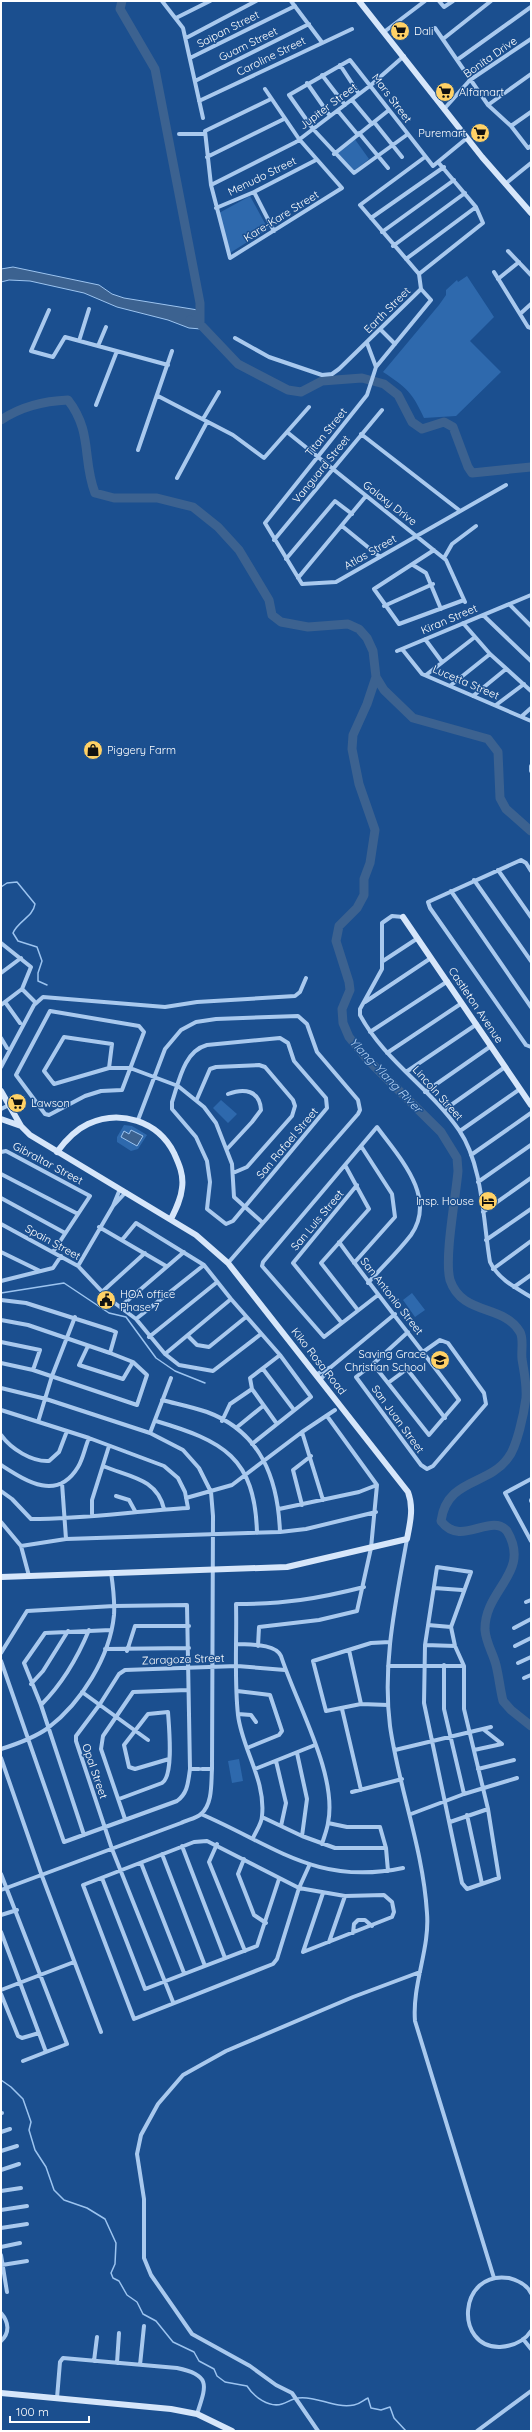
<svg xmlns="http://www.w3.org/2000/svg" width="532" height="2432" viewBox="0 0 532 2432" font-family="Quicksand,sans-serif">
	<rect width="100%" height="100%" fill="#1b4f8f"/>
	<path fill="#2e69ad" d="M354,138L369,159L354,171L336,153Z
		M250,196L268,229L230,253L219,213Z
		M467,276L494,317L470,341L501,372L456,416L424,418C412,392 407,388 383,372L439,305L446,295V290L457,280L458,282Z
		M221,1100L237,1114L228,1123L213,1108Z
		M124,1125L132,1126L147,1135L138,1149L131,1151L117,1142V1137Z
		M412,1293L425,1310L415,1317L403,1300Z
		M239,1759L243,1781L232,1783L228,1761Z"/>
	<path fill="#3c6290" stroke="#9cc4f0" d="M13,267L99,285L112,294L124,298L198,310L201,329L189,328L168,320L117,307L84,293L30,281L9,280L1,282V269Z
		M131,1130L143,1136L137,1146L121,1137L124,1131L129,1134Z"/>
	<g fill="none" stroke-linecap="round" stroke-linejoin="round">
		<path stroke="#9cc4f0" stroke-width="1.5" d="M1,887L7,883L17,882L35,904C33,917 18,921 13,933L18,941L37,947L42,961L38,973V981L47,985
			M1,1293L64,1283L109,1313L126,1317L156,1358L175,1371L205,1383
			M1,2080L11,2087L23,2099L31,2122L29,2130L35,2150L46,2167L54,2190L64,2200L87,2208L105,2219L116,2243L115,2264L111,2273L113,2278L119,2281L127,2295L137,2302L143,2314L156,2321L173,2342L194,2352L199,2361L214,2369L217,2376L225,2382L247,2386C254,2397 269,2408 282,2404C287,2403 290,2400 294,2399
			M298,2398C316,2395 334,2409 354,2405C360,2404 363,2400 368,2398L371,2408L381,2410L390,2407L394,2418L406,2431"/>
		<path stroke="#3c6290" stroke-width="9" d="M122,1L120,9L155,69L200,303V324
			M190,320L200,324L238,364L288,390L301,392L322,381L362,378L384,384L398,395L412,422L422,429L444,422L453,427L468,467L472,473L531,467
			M1,420C22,406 43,401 68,400C93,432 82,460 95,493L114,498H157L193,507L218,527L239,550L269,600L272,615L281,622L308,627L348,624L359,629L367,638L373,651L376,677L367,704L353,735L352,749L359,784L375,830L370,863L364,879V895L357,908L339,926L336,941L349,982L350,990L342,1009L343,1023L349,1037L367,1059L441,1132L457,1158L458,1171C456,1196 444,1258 450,1280C462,1316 504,1304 520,1332C524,1339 521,1350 522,1359C524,1372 527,1384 526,1398C524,1413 517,1447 508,1458C488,1486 447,1478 441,1521C461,1548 491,1512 507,1531C532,1573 484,1589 485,1630C486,1643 493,1653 496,1665C499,1677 500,1689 503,1701L511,1710L531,1726
			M376,677L384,690L413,718L488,739L498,752L500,798L506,809L531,831"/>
		<path stroke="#a9c9ee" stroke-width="4" d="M162,1L183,28L203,118
			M291,1L321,41
			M439,1L444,7L453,1
			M176,18L210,1
			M435,28L488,105L511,126L528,148L531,146
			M384,32L425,1
			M186,38L256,1
			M443,39L491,1
			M190,58L295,6
			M457,60L531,7
			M340,65L359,94
			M322,75L345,105
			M195,81L309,24
			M307,83L330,116
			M265,89L299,139L342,188L230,258L211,185L205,131L271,99
			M352,100L372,124
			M199,101L352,29
			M488,105L531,74
			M445,108L470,80L531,39
			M338,111L358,135
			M374,122L402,157
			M511,126L531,112
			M359,133L388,168
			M179,134H205
			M408,134L354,173L313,129L289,95L350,60L433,166L467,138
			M334,154L389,110
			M207,157L284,119
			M505,184L531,163
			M211,185L296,142L371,85L404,56
			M254,192L274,231
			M216,208L254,192L316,160
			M371,218L444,167
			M382,232L454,180
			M393,246L465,193
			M508,251L531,275
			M406,259L476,207
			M494,272L528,327L531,328
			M419,274L360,205L425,157
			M419,274L483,223L476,207L438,162
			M498,279L519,262
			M49,310L31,351L53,357L65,337L168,365
			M520,314L531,304
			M380,329L395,344
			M235,338L269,357L322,375L332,374L339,369L421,289L419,274
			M79,341L89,309
			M367,343L376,367L367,395L265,523L302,584L336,582L506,485
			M98,346L106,327
			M376,367L431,300L421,289
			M158,396L233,435L264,458L309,407
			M96,405L117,351
			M203,419L219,392
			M287,432L446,560L465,602
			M361,434L459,510
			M138,450L172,351
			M177,478L207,422
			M342,526L380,557
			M274,540L382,410
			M434,550L374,589L399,624L464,600
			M444,558L452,544L476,526
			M286,559L335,501L352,514
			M413,565L426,573L441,609
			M298,578L366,496
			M509,604L531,626
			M384,606L433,584
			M483,615L531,661
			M463,623L490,654L531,691
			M425,639L442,662
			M402,649L422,674L531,721
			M397,651L531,595
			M426,675L475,637
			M450,686L490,654
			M473,696L506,669
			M496,705L524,684
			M522,716L531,708
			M531,766V771
			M498,870L531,917
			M531,871L526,863L521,860L428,902L430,908L526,1045L531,1047
			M474,880L531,961
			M451,891L531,1007
			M403,917L392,916L382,923V969L360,1009V1015C384,1060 430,1088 459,1130C483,1165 483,1221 490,1262C498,1279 516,1288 531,1297
			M1,943L31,967L22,989L1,1005
			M383,961L418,938
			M1,973L21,958
			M22,989L34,1001
			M5,1002L20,1023
			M365,1002L431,958
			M50,1011L139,1026L144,1032L122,1090L101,1091L85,1096L49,1115L45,1114L16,1075Z
			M370,1032L448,981
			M1,1038L7,1048
			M280,1038L288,1043L294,1061L326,1098L327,1108L233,1221L226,1224L207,1209L210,1182L207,1161L196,1137L172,1109V1102C179,1081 184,1051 207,1045Z
			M387,1053L462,1003
			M1,1067L34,1005L43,997L165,1007L197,1002L295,996L300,992L306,978
			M109,1068L112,1044L64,1037L44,1071L54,1084L109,1068H130L178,1086L204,1107L216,1123L232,1164L234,1197L263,1223
			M406,1072L477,1024
			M425,1092L491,1046
			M197,1099L210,1069L216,1067L259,1065L265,1067L293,1100L295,1106L292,1116L247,1167L233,1173
			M1,1109L9,1105
			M444,1110L505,1067
			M138,1120L165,1049L181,1030L196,1022L216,1019L298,1016L307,1024L317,1052L358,1100L360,1110L358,1114L228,1263
			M460,1131L520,1089
			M227,1149L252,1122L261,1110C260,1090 244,1088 228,1094
			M1,1152L6,1151L90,1196L53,1252
			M471,1155L531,1113
			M345,1165L369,1209L321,1263L357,1309
			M1,1174L78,1214
			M478,1182L531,1145
			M120,1189L113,1206L126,1192
			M1,1198L65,1233
			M483,1212L531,1178
			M1,1224L78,1266L108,1298L136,1319L165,1354L179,1365L213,1371L261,1334
			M99,1227L166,1266
			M122,1240L136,1223L204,1265L231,1299L280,1355
			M486,1240L531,1209
			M339,1242C378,1296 420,1347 459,1400L429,1435L373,1364L356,1377L421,1465L427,1469L433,1466L486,1404L484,1393L448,1343L440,1340L423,1352
			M1,1252L40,1271
			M354,1263L395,1217L392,1194L361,1146
			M78,1266L113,1206
			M493,1269L531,1241
			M1,1281L53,1268L61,1256
			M368,1283C382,1267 398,1252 411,1235C438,1197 398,1156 377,1127L263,1262L262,1266L324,1337L378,1295
			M514,1287L531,1275
			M103,1291L145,1253
			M1,1300L26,1303L111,1330L116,1332L110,1353
			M120,1307L184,1252
			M136,1319L204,1265
			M1,1320L28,1325L110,1353L133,1362L147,1375L137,1405L33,1370L1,1363
			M341,1322L293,1263L357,1185
			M188,1336L197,1345L209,1347L246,1317
			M149,1337L216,1283
			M1,1342L40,1350L33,1370
			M88,1346L79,1365L123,1379L133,1362
			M165,1354L231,1299
			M373,1364L408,1332
			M263,1369L294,1410
			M317,1374L331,1367
			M321,1379L331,1367L395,1314
			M388,1383L407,1369L445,1418
			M1,1388L46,1399L150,1433L183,1450L199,1468L211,1492L213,1516L212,1769C211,1782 213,1804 201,1814C197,1818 187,1820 181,1823L1,1890
			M162,1400C177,1404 192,1407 207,1412C261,1432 278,1479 280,1532
			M1,1410L89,1438L164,1466L178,1478L185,1492L188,1508C136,1511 83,1519 31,1519L12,1499L1,1491
			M156,1421C223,1441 255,1457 257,1533
			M222,1421L230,1404L252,1389
			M38,1422L52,1376L75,1317
			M236,1428L263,1406
			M302,1432L323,1500
			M150,1433L171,1378
			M1,1435C11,1449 32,1462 49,1461L59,1452L67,1431
			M252,1444L311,1397L280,1355L250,1378L252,1389L277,1424
			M1,1465C26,1481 57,1502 78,1467C83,1459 85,1447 89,1438
			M103,1466C129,1477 157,1478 164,1509
			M531,1479L505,1493L531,1541
			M62,1483L66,1539
			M116,1496L129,1500L135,1511
			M186,1498L232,1485L302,1432L335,1410
			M531,1500V1501
			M302,1505L293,1470L311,1456
			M279,1509L359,1492L377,1485
			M92,1514V1500L109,1446
			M1,1522L21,1546L29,1576
			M407,1539C396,1601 382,1663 390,1726C399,1789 423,1848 427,1913C430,1949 412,1984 415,2021L494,2278
			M21,1546L66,1539L280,1532L306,1529L376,1512
			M437,1567L471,1572L451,1627L455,1646L464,1666V1709L488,1809L499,1878L467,1889L462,1883L424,1703L425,1645Z
			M434,1588L462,1590
			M526,1602L531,1600
			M428,1625L451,1627
			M514,1628L531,1619
			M237,1644C249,1645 275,1643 281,1656C296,1703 338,1775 328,1823C327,1830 324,1837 322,1844
			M425,1645L455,1646
			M258,1646L259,1627L319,1620L357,1611L371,1548L377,1485L327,1416
			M515,1646L531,1638
			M105,1649L189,1648
			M349,1650L361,1704
			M127,1651L135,1626H189
			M1,1653L27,1611L114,1606L187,1605L190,1769C188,1782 188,1793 177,1801L64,1842L1,1661
			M518,1663L531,1657
			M444,1665V1709L464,1794
			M388,1666H464
			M524,1678L531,1675
			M31,1684L43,1671L68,1631
			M237,1691L270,1695L282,1731L279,1735L247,1748
			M82,1692L148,1740
			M41,1705C63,1683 77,1659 89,1630
			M388,1705L361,1704L326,1711L313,1661L371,1643L390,1642
			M342,1709L361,1790
			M238,1714L251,1715L256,1722
			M1,1749C17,1744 34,1738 48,1728C81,1703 110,1657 114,1615C115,1601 113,1586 111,1572
			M395,1750L491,1727
			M474,1750L502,1744L483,1729
			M297,1753L307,1799L302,1836
			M1,1758L42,1876L101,2032
			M276,1761L286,1803L281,1826
			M190,1769H199
			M202,1769H212
			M255,1769L315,1745
			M478,1769L514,1760
			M352,1792L402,1779
			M119,1799L162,1783C174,1776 169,1727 168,1712L148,1714L124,1745L129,1767L135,1769L169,1759
			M201,1814C275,1846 317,1886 403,1868
			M411,1814L464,1794L517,1778
			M467,1815L482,1884
			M262,1817L302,1836L335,1848H386
			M125,1819L101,1749L103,1736L133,1692L188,1690
			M450,1822L488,1809
			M328,1823L347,1827H380L386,1848L388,1871
			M84,1835L41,1705L24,1663L45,1633L111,1630
			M253,1838C256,1831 262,1823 262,1816C266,1780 242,1749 238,1715C234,1678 237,1641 236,1604C284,1604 317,1599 364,1587
			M217,1844L209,1862L245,1951
			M182,1846L225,1958
			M162,1854L205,1966
			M244,1859L238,1874L254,1915L266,1923
			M141,1863L184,1973
			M1,1874L67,2044L46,2052L1,1932
			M102,1878L145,1989L257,1946L279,1879
			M1,1915L17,1910
			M353,1933L354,1924L358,1920H365L372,1926
			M329,1942L345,1896
			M303,1952L392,1917L394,1912L392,1902L384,1895L345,1896L299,1888L207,1841L194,1842L83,1885L134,2019L273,1964L277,1959L299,1888L309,1866
			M303,1952L323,1893
			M1,1990L74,1962
			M1,1994L18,2036L22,2038L39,2033
			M173,2002L112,1849L76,1741V1736L100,1704L119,1674L125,1670L237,1666L285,1670
			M23,2061L46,2052
			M1,2113H2
			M1,2132L10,2129
			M1,2151L17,2146
			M1,2170L19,2164
			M1,2191L21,2188
			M1,2210L27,2206
			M1,2228L27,2224
			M1,2247L20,2243
			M1,2255L7,2292
			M2,2265L27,2261
			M531,2293C527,2285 517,2280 509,2278C458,2270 454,2348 500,2347C512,2346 524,2342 531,2331
			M1,2313C9,2322 10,2333 1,2341
			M523,2339L531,2349
			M94,2361L97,2337
			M117,2363L119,2333
			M140,2365L144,2326
			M57,2398L60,2362L63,2358L177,2368C212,2375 206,2386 197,2414
			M318,2431L292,2393L276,2385L250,2366L192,2334L151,2275L144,2258V2199L137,2154L141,2135L158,2104L183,2075L226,2051L353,1997L420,1972
			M477,2431L531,2391"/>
		<path stroke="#d6e6fa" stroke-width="6" d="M359,1L482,157L531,213
			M403,917L531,1105
			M1,1091L21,1126L30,1135L196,1235L228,1263L408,1492C414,1508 410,1523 407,1539L287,1567L1,1577
			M1,1119L21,1126
			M57,1152C65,1141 75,1130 88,1124C120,1109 158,1121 174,1153C179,1164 184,1175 182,1188C181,1199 176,1209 171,1219
			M1,2393L171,2409L197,2414L232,2431"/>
	</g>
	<defs>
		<g id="supermarket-disc" transform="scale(1)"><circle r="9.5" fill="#ffd166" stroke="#1b4f8f"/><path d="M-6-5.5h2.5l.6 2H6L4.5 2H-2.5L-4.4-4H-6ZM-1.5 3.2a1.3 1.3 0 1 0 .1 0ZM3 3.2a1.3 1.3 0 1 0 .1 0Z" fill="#111"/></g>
		<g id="shop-disc" transform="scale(1)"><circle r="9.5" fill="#ffd166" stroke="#1b4f8f"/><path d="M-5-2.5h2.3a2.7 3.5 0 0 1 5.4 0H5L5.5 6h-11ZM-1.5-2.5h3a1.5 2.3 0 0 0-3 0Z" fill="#111"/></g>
		<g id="hotel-disc" transform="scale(1)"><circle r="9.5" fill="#ffd166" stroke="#1b4f8f"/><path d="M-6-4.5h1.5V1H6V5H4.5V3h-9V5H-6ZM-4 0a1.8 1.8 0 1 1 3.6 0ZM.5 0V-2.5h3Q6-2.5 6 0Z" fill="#111"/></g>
		<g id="civic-disc" transform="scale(1)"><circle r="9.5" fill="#ffd166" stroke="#1b4f8f"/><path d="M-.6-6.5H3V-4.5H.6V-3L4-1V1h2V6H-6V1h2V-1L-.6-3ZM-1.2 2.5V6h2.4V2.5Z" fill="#111"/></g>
		<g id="school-disc" transform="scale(1)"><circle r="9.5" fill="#ffd166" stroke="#1b4f8f"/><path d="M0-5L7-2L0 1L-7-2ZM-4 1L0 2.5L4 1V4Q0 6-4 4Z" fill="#111"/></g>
	</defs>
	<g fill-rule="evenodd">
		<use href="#supermarket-disc" x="400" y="31"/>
		<use href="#supermarket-disc" x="445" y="92"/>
		<use href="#supermarket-disc" x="480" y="133"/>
		<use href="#shop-disc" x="93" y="750"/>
		<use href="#supermarket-disc" x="17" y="1103"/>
		<use href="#hotel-disc" x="488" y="1201"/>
		<use href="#civic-disc" x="106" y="1300"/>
		<use href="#school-disc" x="440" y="1360"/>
	</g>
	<g text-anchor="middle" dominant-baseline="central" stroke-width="3" stroke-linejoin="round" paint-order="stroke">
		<g font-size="11" fill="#fff" stroke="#1b4f8f">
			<text transform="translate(228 29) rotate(-27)">Saipan Street</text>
			<text transform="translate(248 44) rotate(-26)">Guam Street</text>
			<text transform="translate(271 56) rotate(-26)">Caroline Street</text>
			<text transform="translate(490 57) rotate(-35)">Bonita Drive</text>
			<text transform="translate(392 98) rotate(53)">Mars Street</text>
			<text transform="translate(328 106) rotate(-37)">Jupiter Street</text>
			<text transform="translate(262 176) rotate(-26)">Menudo Street</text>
			<text transform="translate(281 216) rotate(-32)">Kare-Kare Street</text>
			<text transform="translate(387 310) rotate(-45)">Earth Street</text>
			<text transform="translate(326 432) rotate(-51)">Titan Street</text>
			<text transform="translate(321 469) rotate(-51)">Vanguard Street</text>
			<text transform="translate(390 503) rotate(38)">Galaxy Drive</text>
			<text transform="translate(370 552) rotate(-30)">Atlas Street</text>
			<text transform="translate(449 619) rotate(-23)">Kiran Street</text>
			<text transform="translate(466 682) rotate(23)">Lucetta Street</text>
			<text transform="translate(476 1005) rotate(56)">Castleton Avenue</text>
			<text transform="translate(438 1093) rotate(48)">Lincoln Street</text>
			<text transform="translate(287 1143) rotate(-50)">San Rafael Street</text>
			<text transform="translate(48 1163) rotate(28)">Gibraltar Street</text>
			<text transform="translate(317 1220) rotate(-50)">San Luis Street</text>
			<text transform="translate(53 1242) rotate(29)">Spain Street</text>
			<text transform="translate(392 1296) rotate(52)">San Antonio Street</text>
			<text transform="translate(319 1361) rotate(52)">Kiko Rosa Road</text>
			<text transform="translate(398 1419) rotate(54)">San Juan Street</text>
			<text transform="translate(183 1659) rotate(-2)">Zaragoza Street</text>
			<text transform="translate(95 1771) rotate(71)">Opal Street</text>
		</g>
		<g font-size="11" fill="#fff" stroke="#1b4f8f" text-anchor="start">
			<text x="414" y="31">Dali</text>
			<text x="459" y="92">Alfamart</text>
			<text x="466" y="133" text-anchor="end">Puremart</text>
			<text x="107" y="750">Piggery Farm</text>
			<text x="31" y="1103">Lawson</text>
			<text x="474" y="1201" text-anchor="end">Insp. House</text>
			<text x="120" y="1294">HOA office<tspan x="120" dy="13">Phase 7</tspan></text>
			<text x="426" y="1354" text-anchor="end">Saving Grace<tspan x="426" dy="13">Christian School</tspan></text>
		</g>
		<g font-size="12" font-style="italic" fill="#b5d3f5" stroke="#1b4f8f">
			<text transform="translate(386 1075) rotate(46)">Ylang-Ylang River</text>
		</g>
	</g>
	<rect width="532" height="2432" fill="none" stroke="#ffffff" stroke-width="4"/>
	<path d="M10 2416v6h79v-6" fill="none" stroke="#ffffff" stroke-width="2"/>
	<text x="16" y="2416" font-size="12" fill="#ffffff" stroke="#1b4f8f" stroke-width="3" paint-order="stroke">100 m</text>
</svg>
